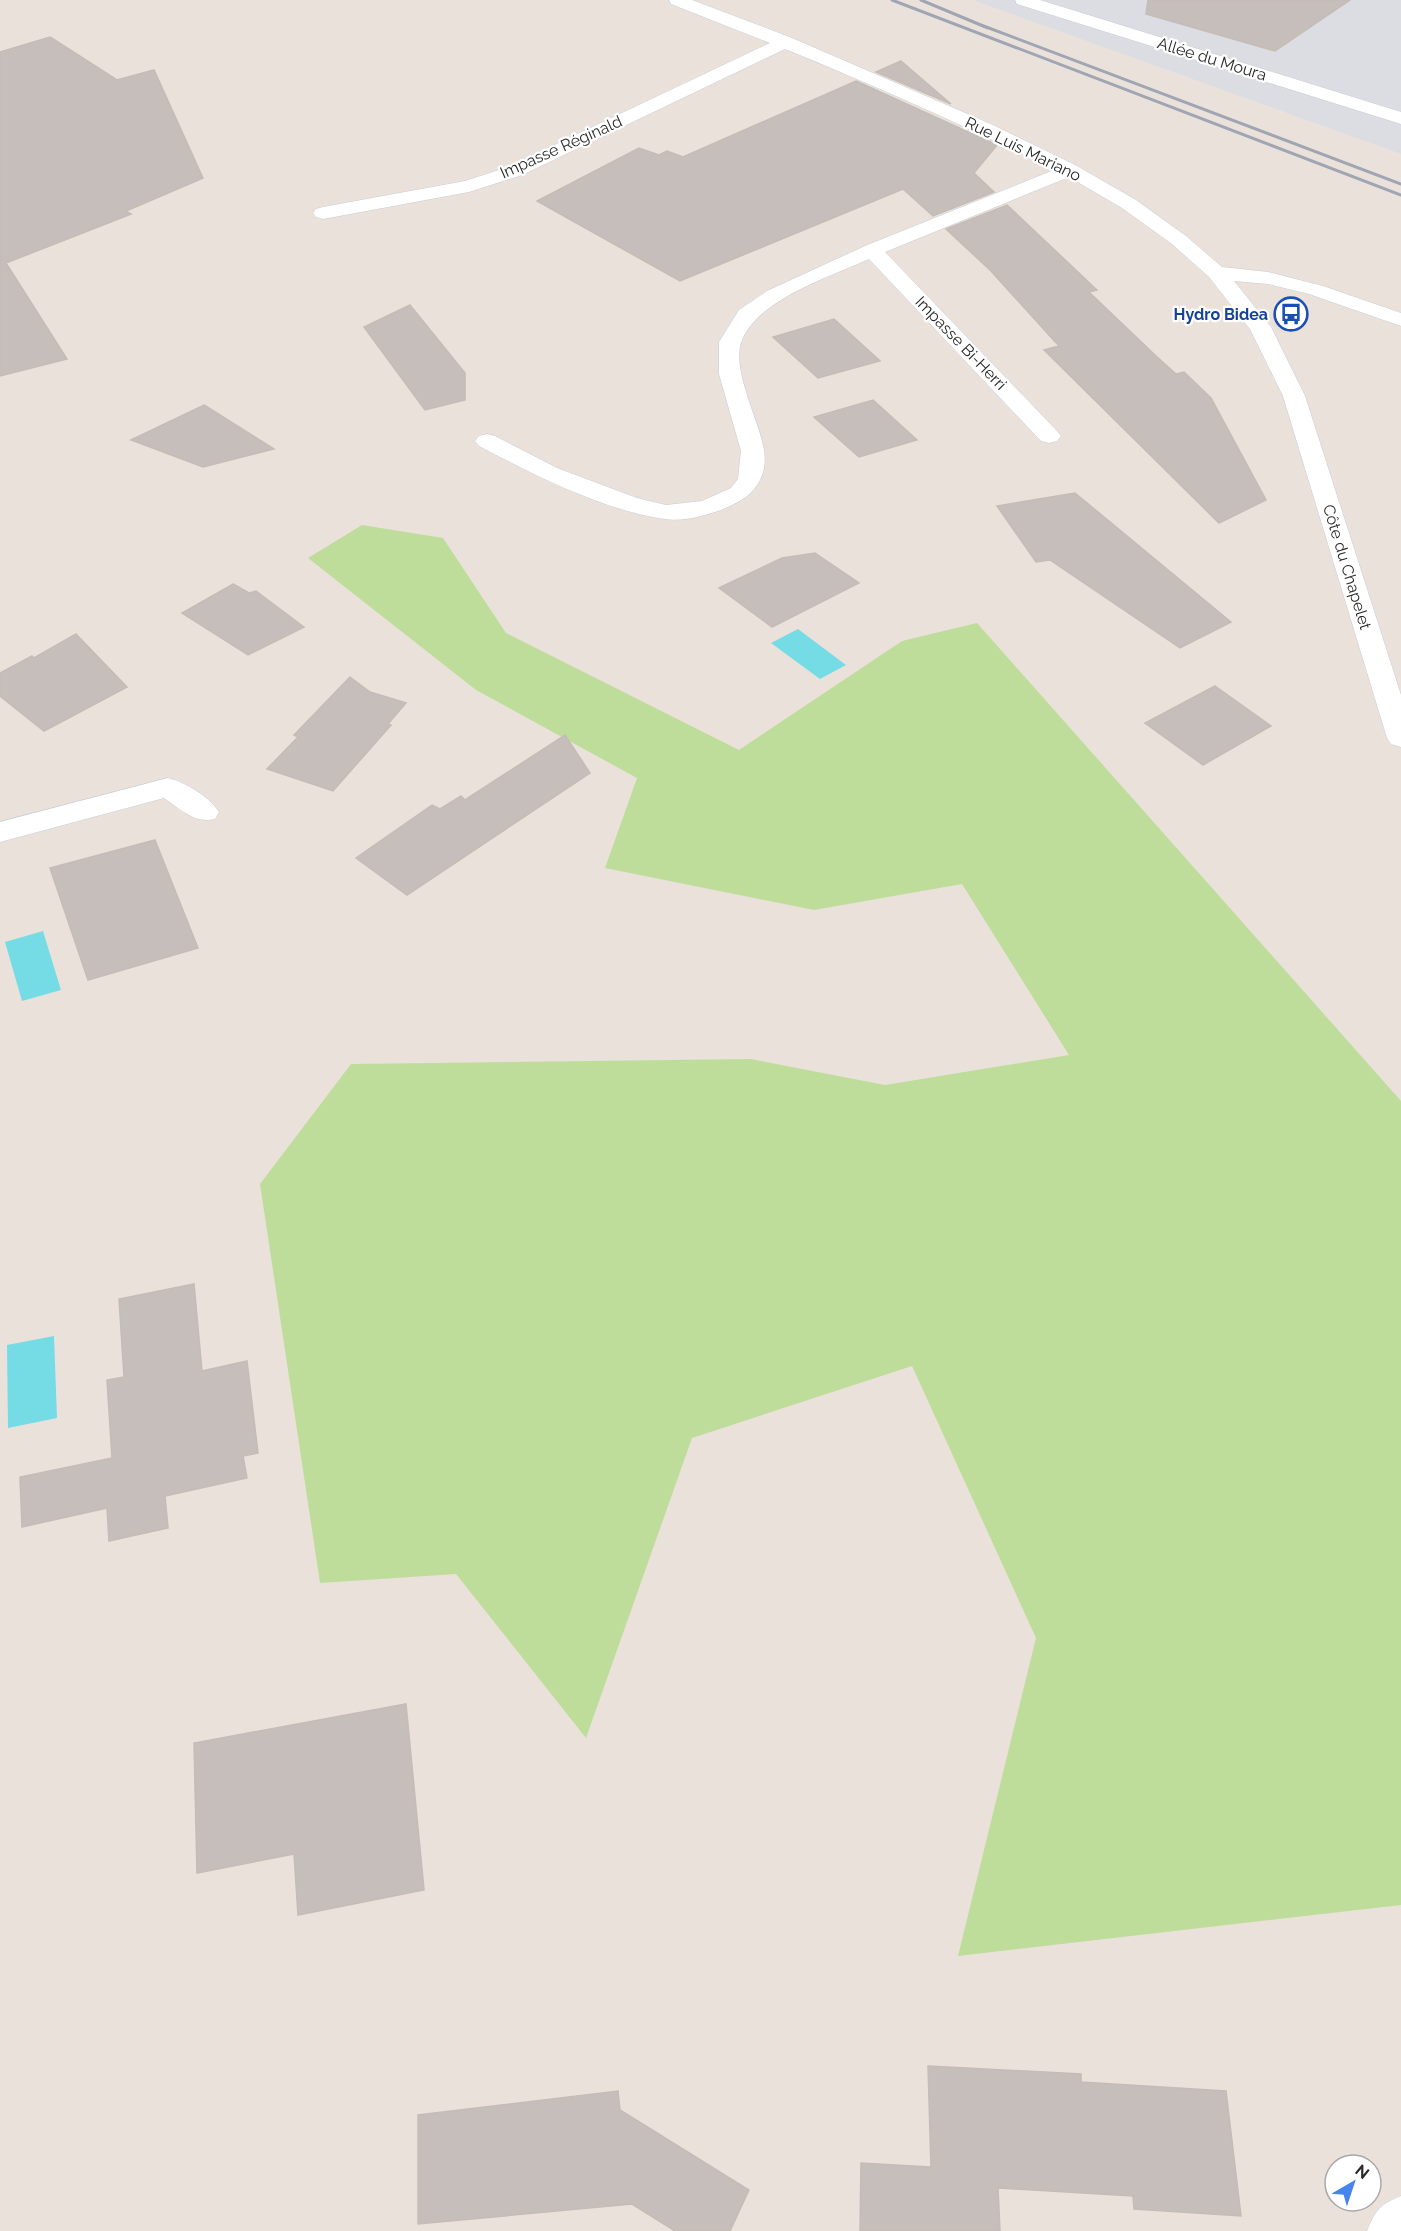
<svg xmlns="http://www.w3.org/2000/svg" width="1401" height="2231" viewBox="0 0 1401 2231" font-family="Raleway,sans-serif">
	<rect width="100%" height="100%" fill="#eae1db"/>
	<path fill="#dcdce3" d="M973,0H1401V154Z"/>
	<path fill="#bedd9b" d="M362,525L443,538L506,633L739,750L902,641L977,623L1401,1101V1905L958,1956L1036,1638L912,1366L692,1438L586,1738L456,1574L320,1583L260,1184L351,1064L751,1059L885,1085L1069,1055L962,884L814,910L605,868L637,778L476,690L308,558Z"/>
	<path fill="#75dce5" d="M798,629L846,665L820,679L771,643Z
		M43,931L61,990L22,1001L5,942Z
		M54,1336L57,1418L8,1428L7,1345Z"/>
	<path fill="#c5bebb" stroke="#c5bcb5" stroke-width="1.5" d="M1148,0H1350L1275,51L1146,14Z
		M50,37L117,80L154,70L203,178L126,211L131,214L6,263L67,359L0,376V52Z
		M901,61L951,104L876,72Z
		M856,81L997,145L974,173L994,192L933,216L903,189L680,281L537,201L639,148L659,155L667,151L683,157Z
		M1007,205L1097,290L1089,292L1156,356L1176,374L1184,372L1211,398L1266,500L1219,523L1044,350L1059,346L990,270L946,229Z
		M410,305L465,373V400L425,410L364,327Z
		M834,319L880,361L818,378L773,337Z
		M873,400L917,440L859,457L814,417Z
		M204,405L274,449L203,467L131,440Z
		M1075,493L1150,555L1231,622L1180,648L1050,560L1036,562L997,506Z
		M815,553L859,583L772,627L719,588L782,558Z
		M233,584L249,593L256,591L304,627L248,655L182,613Z
		M76,634L127,687L44,731L0,696V673L32,656L34,658Z
		M350,677L370,692L406,703L388,724L391,725L333,791L267,769L298,737L294,735Z
		M1215,686L1271,726L1203,765L1145,723Z
		M565,735L590,773L407,895L356,858L432,805L440,809L461,796L465,800Z
		M155,840L198,948L88,980L50,868Z
		M194,1284L202,1371L247,1361L258,1453L243,1456L247,1478L165,1496L168,1528L109,1541L107,1508L22,1527L20,1477L112,1458L107,1380L124,1377L119,1299Z
		M406,1704L424,1890L298,1915L294,1854L197,1873L194,1743Z
		M928,2066L1081,2074V2082L1226,2091L1241,2216L1134,2209L1133,2196L998,2188L1000,2231H860L861,2163L931,2167Z
		M618,2091L620,2110L749,2190L730,2231H675L632,2204L418,2224V2115Z"/>
	<g fill="none" stroke-linecap="round" stroke-linejoin="round">
		<g stroke="#c7cdd5" stroke-width="1">
			<path id="minor" d="M669,0H692L792,38L993,125L1077,166L1136,200L1186,236L1222,267L1268,272L1323,286L1401,313V326L1309,294L1268,284L1234,281L1271,327L1305,396L1401,695V747L1391,744L1387,738L1283,396L1250,329L1209,277L1172,244L1122,208L1069,177L885,252L1057,431L1061,436L1057,441L1049,443L1041,441L869,259C830,277 760,298 742,340C730,368 760,422 764,450C768,475 756,494 734,504C714,514 687,522 664,519C600,509 535,475 479,446L475,441L479,436L487,434L495,436L557,468L637,498L666,505L702,501L731,488L738,479L741,451L719,374V342L739,310L767,291L865,246L1054,170C966,126 876,86 785,49L522,175L469,192L323,219L316,217L313,213L316,209L323,207L465,181L508,167L770,43L671,4Z
				M1015,0H1040L1401,112V124L1017,4Z
				M168,778C185,782 210,797 219,812L215,819C195,824 180,809 164,798L0,842V822Z
				M1401,2196V2231H1367C1376,2210 1380,2204 1401,2196Z"/>
		</g>
		<use href="#minor" fill="#fff" fill-rule="evenodd"/>
		<path stroke="#9fa5b2" stroke-width="3" d="M892,0L1401,195
			M921,0L988,28
			M981,25L1401,184"/>
	</g>
	<defs>
		<g id="bus-ring" transform="scale(1.725)"><circle r="9.5" fill="#fff" stroke="#1a4fb4" stroke-width="1.5"/><path d="M-5-6H5V4H4V6H2V4H-2V6H-4V4H-5ZM-3.5-4V0h7V-4ZM-3.5 1.2v1.5H-2V1.2ZM2 1.2v1.5H3.5V1.2Z" fill="#1a4fb4"/></g>
	</defs>
	<g fill-rule="evenodd">
		<use href="#bus-ring" x="1291" y="314"/>
	</g>
	<g text-anchor="middle" dominant-baseline="central" stroke-width="4.5" stroke-linejoin="round" paint-order="stroke">
		<g font-size="16" fill="#292929" stroke="#fff">
			<text transform="translate(1212 59) rotate(17)">Allée du Moura</text>
			<text transform="translate(561 147) rotate(-24)">Impasse Réginald</text>
			<text transform="translate(1023 149) rotate(26)">Rue Luis Mariano</text>
			<text transform="translate(961 343) rotate(46)">Impasse Bi-Herri</text>
			<text transform="translate(1347 567) rotate(73)">Côte du Chapelet</text>
		</g>
		<g font-size="16" font-weight="bold" fill="#164399" stroke="#fff" text-anchor="end">
			<text x="1268" y="314">Hydro Bidea</text>
		</g>
	</g>
	<g transform="translate(1353 2183) rotate(39)"><circle r="28" fill="#ffffff" stroke="#a9a9a9" stroke-width="1.5"/>
	<path d="M0-4.5L10 22L0 15L-10 22Z" fill="#4784ec"/>
	<text y="-9" font-size="16" font-weight="bold" text-anchor="middle" fill="#292929">N</text>
	</g>
</svg>
